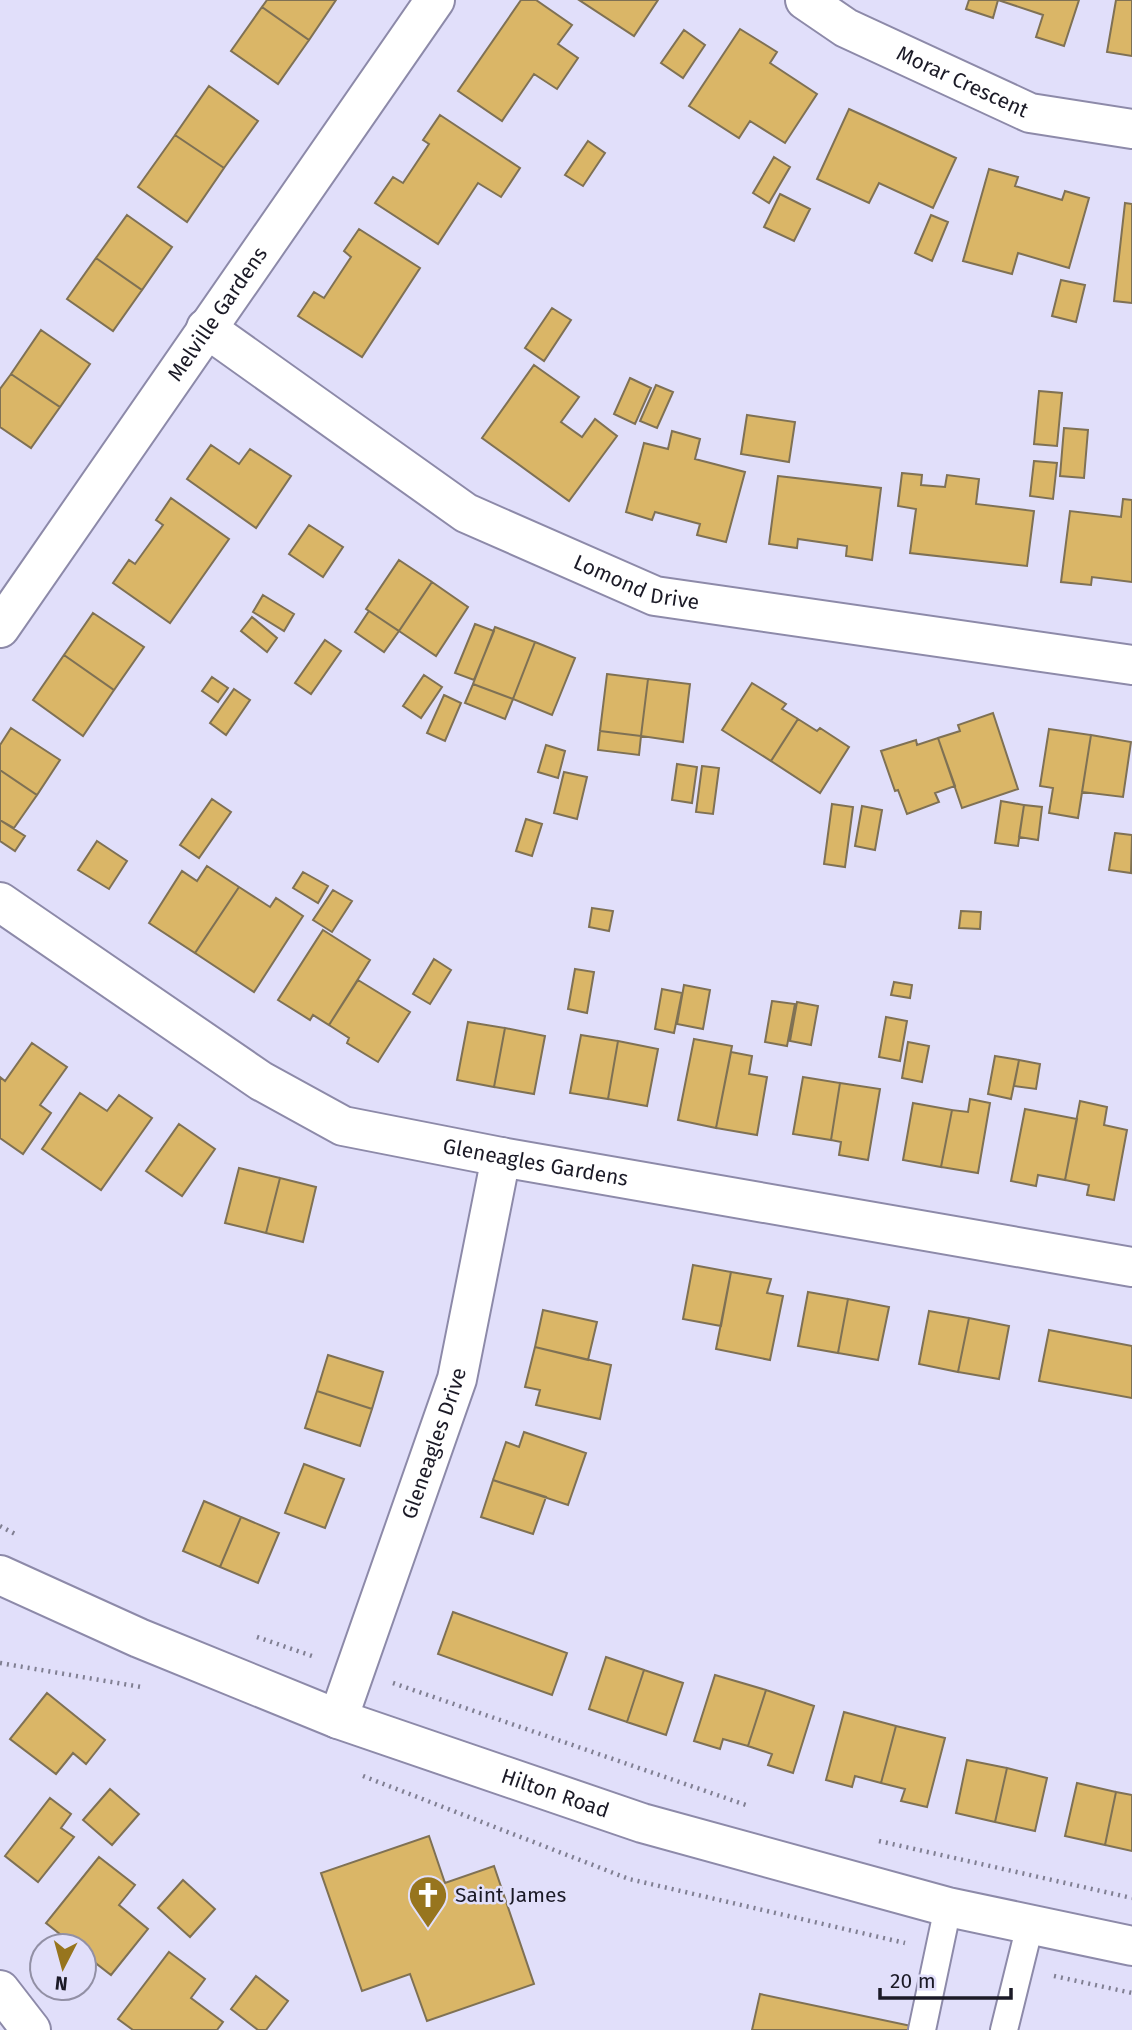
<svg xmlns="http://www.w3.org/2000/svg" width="1132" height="2030" viewBox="0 0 1132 2030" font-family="'Fira Sans',sans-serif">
	<rect width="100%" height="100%" fill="#e1dffa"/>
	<path fill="#dab667" stroke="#7f7154" stroke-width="2" d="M267,0H336L309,40L262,7Z
		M521,0H536L572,25L558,44L578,58L557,89L534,74L502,121L458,91Z
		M579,0H658L634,36Z
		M969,0H1079L1064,46L1036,37L1043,15L998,0L993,18L966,9Z
		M1116,0H1132V56L1107,52Z
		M262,7L309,40L278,84L231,51Z
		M740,29L777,52L770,63L817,94L785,143L750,121L739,138L689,106Z
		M684,30L705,45L683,78L661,63Z
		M209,86L258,121L224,168L175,135Z
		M849,109L956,158L933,208L879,183L869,203L817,179Z
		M440,115L520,168L501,197L478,183L438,244L375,203L393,177L403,183L429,144L423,140Z
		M175,135L224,168L187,222L138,187Z
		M588,141L605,153L583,186L565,175Z
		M774,157L790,167L769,203L753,193Z
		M989,169L1018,177L1015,186L1062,200L1065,191L1089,198L1069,268L1018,253L1012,274L963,261Z
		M780,194L810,209L794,241L764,227Z
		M1125,203L1132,204V303L1114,301Z
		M127,215L172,247L142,290L96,258Z
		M931,215L948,222L932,261L915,253Z
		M359,229L420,268L362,357L298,316L314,292L324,298L351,257L344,251Z
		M96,258L142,290L113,331L67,299Z
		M1061,280L1085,285L1076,322L1052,316Z
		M552,308L571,320L544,361L525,348Z
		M41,330L90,364L60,407L11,374Z
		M534,365L579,397L561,422L582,437L595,419L617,436L569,501L482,438Z
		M11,374L60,407L31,448L0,427V389Z
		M630,378L651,388L635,424L614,414Z
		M656,385L673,392L657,428L640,421Z
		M1039,391L1062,393L1057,446L1034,444Z
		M747,415L795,422L789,462L741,454Z
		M1064,428L1088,430L1084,478L1060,476Z
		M672,431L700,439L695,459L745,472L726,542L697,535L700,524L655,512L652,520L626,512L644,443L668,449Z
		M211,445L239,464L250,449L291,476L256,528L187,479Z
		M1034,461L1057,463L1053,499L1030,496Z
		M902,473L922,475L921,485L945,487L947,475L979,479L976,504L1034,511L1027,566L910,553L916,509L898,506Z
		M778,476L881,488L872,560L846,556L847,546L798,539L797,548L769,544Z
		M171,498L229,539L170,623L113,583L129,560L135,564L163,525L156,520Z
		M1123,499L1132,500V582L1092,577L1091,585L1061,582L1070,511L1121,517Z
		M309,525L343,547L323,577L289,554Z
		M399,560L432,582L399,631L366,609Z
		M432,582L468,607L436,656L399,631Z
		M263,595L294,614L284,631L253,612Z
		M369,611L399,631L384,652L355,632Z
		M93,613L144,647L114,690L64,655Z
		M252,617L277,638L267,652L241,631Z
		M475,624L494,631L474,680L455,673Z
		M495,627L535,642L513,699L473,684Z
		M325,640L341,651L311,694L295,683Z
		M535,642L575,658L552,715L513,699Z
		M64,655L114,690L83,736L33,700Z
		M607,674L648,679L641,736L600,731Z
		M424,675L442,687L421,718L403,706Z
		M212,677L228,688L218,702L202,691Z
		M648,679L690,684L683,742L641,736Z
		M752,683L786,704L782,709L798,719L771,761L722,730Z
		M473,684L513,699L505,719L465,703Z
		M234,689L250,700L226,735L210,723Z
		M444,695L461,703L445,741L427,733Z
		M993,713L1018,789L962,808L938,738L960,731L958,725Z
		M798,719L817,731L820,728L849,747L820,793L771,761Z
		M11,728L60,760L37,795L0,770V745Z
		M1049,729L1091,735L1078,818L1049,813L1053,788L1040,786Z
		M600,731L641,736L639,755L598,750Z
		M1091,735L1131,742L1123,797L1082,792Z
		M938,738L955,786L935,793L939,802L907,814L898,790L895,791L881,751L916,740L917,745Z
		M546,745L565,751L558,778L538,772Z
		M677,764L697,767L692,803L672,800Z
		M702,766L719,768L713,814L696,812Z
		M0,770L37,795L14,828L0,820Z
		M564,772L587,777L577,819L554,813Z
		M212,799L231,812L199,858L180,845Z
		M1001,801L1024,805L1018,846L995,843Z
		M832,804L853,807L845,867L824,864Z
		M1024,805L1042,807L1038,840L1019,837Z
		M862,806L882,810L875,850L855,846Z
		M526,819L542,824L532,856L516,851Z
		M0,820L25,836L15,851L0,841Z
		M1115,833L1132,835L1131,873L1109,870Z
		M97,841L127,861L109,889L78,870Z
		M207,866L239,887L195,953L149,923L182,871L197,881Z
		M303,872L328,886L318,903L293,888Z
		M239,887L270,907L276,898L303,916L254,992L195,953Z
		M333,890L352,901L332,932L313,920Z
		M592,908L613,911L609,931L589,927Z
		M961,911L981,912L980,929L959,928Z
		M323,930L370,960L329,1025L313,1015L310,1020L278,1000Z
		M434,959L451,970L430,1004L413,994Z
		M575,969L594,972L587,1013L568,1009Z
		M358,980L410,1012L378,1062L347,1043L349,1038L329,1025Z
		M894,982L912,985L910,998L891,995Z
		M684,985L710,990L703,1029L677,1024Z
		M662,989L682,993L674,1033L655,1029Z
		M772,1001L795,1004L787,1046L765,1042Z
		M797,1002L818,1006L811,1045L790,1041Z
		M886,1017L907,1021L900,1061L879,1057Z
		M468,1022L505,1028L494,1087L457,1080Z
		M505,1028L545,1036L534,1094L494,1087Z
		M581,1035L618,1041L608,1099L570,1093Z
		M694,1039L732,1046L716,1128L678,1120Z
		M618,1041L658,1049L647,1106L608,1099Z
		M908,1042L929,1046L922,1082L902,1078Z
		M32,1043L67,1067L40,1105L51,1113L23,1154L0,1138V1077L5,1081Z
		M731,1052L752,1056L749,1074L767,1077L757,1135L716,1128Z
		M995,1056L1019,1060L1011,1099L988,1094Z
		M1019,1060L1040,1064L1036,1089L1014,1086Z
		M803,1077L840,1083L831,1140L793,1134Z
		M840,1083L880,1089L868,1160L839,1155L841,1142L831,1140Z
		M80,1093L107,1111L119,1095L152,1118L101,1190L42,1149Z
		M970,1099L990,1103L978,1173L941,1167L952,1110L968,1112Z
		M1080,1101L1107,1107L1104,1125L1127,1130L1114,1200L1087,1195L1089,1185L1065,1180Z
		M913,1103L952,1110L941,1167L903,1160Z
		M1025,1109L1077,1119L1065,1180L1038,1175L1036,1186L1011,1181Z
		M179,1124L215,1149L182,1196L146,1171Z
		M239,1168L280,1178L266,1233L225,1223Z
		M280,1178L316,1187L303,1242L266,1233Z
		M693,1265L731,1272L721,1326L683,1319Z
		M731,1272L771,1279L767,1293L783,1296L770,1360L716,1349Z
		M808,1292L848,1299L838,1353L798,1346Z
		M848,1299L889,1307L878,1360L838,1353Z
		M543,1310L597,1322L588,1360L535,1347Z
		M929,1311L969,1318L958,1372L919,1364Z
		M969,1318L1009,1326L999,1379L958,1372Z
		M1049,1330L1132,1346V1398L1039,1381Z
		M535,1347L611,1365L600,1419L536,1405L540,1390L525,1387Z
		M328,1355L383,1372L372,1409L317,1391Z
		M317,1391L372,1409L360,1446L305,1428Z
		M524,1432L586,1453L568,1505L493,1480L506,1442L519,1447Z
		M304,1464L344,1479L325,1528L285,1513Z
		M493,1480L546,1497L533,1534L481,1517Z
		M204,1501L241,1517L220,1567L183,1551Z
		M241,1517L279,1533L258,1583L220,1567Z
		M453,1612L567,1653L552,1695L438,1654Z
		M606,1657L644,1670L627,1722L589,1709Z
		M644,1670L683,1683L666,1735L627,1722Z
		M715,1675L766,1690L748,1746L723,1739L720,1749L694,1741Z
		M766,1690L814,1706L793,1773L768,1765L772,1754L748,1746Z
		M47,1693L105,1740L86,1764L73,1753L56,1774L10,1739Z
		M844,1712L896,1726L881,1783L855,1776L852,1787L826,1780Z
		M896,1726L945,1738L927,1807L901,1801L905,1789L881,1783Z
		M967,1760L1007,1768L995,1822L956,1813Z
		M1007,1768L1047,1778L1035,1831L995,1822Z
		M1077,1783L1116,1792L1105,1845L1065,1836Z
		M110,1789L139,1814L112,1845L83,1820Z
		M1116,1792L1132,1795V1851L1105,1845Z
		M50,1798L71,1814L61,1828L74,1837L38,1882L5,1856Z
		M429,1836L445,1883L494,1866L534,1984L427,2021L410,1974L362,1991L321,1873Z
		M99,1857L135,1885L119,1905L148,1929L111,1975L84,1954V1946H75L46,1923Z
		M183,1880L215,1909L190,1937L158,1908Z
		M169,1952L205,1979L191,1998L223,2022L217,2030H133L118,2019Z
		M256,1976L288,2001L266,2030H258L231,2009Z
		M760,1994L930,2030H752Z"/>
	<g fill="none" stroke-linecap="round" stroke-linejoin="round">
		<g stroke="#8d8aa9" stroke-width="30">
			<path id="service" d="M922,2030L948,1907
				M1004,2030L1030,1925"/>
		</g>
		<g stroke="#8d8aa9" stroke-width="42">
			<g id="minor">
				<path id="s1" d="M805,0L846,28L1030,113L1132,129"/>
				<path id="s2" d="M206,328L466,513L655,596L1132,665"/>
				<path id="s3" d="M0,628L435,0"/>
				<path id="s4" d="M0,902L261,1081L343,1126L501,1157L1132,1267"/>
				<path id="s5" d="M338,1719L457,1379L501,1157"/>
			</g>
		</g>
		<g stroke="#8d8aa9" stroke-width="42">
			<g id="tertiary">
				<path id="s6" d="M0,1575L139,1638L338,1719L642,1823L948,1907L1132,1946"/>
				<path d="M0,1990L31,2030"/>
			</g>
		</g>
		<path stroke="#807f92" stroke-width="4.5" stroke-dasharray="2 5" stroke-linecap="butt" d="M0,1526L15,1534
			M257,1637L315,1657
			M0,1663L141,1687
			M393,1683L746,1805
			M363,1776L629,1879L905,1943
			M879,1841L1132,1898
			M1054,1976L1132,1993"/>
		<use href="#service" stroke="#fff" stroke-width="26"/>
		<use href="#minor" stroke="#fff" stroke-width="38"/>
		<use href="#tertiary" stroke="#fff" stroke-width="38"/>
	</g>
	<defs>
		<g id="church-pin" transform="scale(2.0125)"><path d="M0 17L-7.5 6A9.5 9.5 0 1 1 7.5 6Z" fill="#97751e" stroke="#e1dffa"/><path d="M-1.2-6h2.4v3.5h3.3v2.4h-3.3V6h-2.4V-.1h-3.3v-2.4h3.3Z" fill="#fff"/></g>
	</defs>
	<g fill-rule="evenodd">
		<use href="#church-pin" x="428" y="1895"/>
	</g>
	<g text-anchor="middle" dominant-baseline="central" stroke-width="5" stroke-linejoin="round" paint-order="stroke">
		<g font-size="21" fill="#1b1a26" stroke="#e1dffa">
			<text stroke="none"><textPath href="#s1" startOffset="178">Morar Crescent</textPath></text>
			<text stroke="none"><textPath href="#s3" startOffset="382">Melville Gardens</textPath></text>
			<text stroke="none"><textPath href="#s2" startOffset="504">Lomond Drive</textPath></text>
			<text stroke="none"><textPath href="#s4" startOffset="606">Gleneagles Gardens</textPath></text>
			<text stroke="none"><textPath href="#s5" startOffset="292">Gleneagles Drive</textPath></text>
			<text stroke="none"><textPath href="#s6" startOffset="597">Hilton Road</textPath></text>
		</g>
		<g font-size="21" fill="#1b1a26" stroke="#e1dffa" text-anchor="start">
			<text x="455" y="1895">Saint James</text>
		</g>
	</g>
	<g transform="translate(63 1967) rotate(186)"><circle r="33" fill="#e1dffa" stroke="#9290a5" stroke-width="2"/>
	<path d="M0-5L12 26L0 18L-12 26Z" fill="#97751e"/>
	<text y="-10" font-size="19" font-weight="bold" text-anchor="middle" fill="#1b1a26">N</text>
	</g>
	<path d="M880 1988v10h131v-10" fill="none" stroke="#1b1a26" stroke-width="3.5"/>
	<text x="890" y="1988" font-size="21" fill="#1b1a26" stroke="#e1dffa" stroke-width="5" paint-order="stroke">20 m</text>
</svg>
